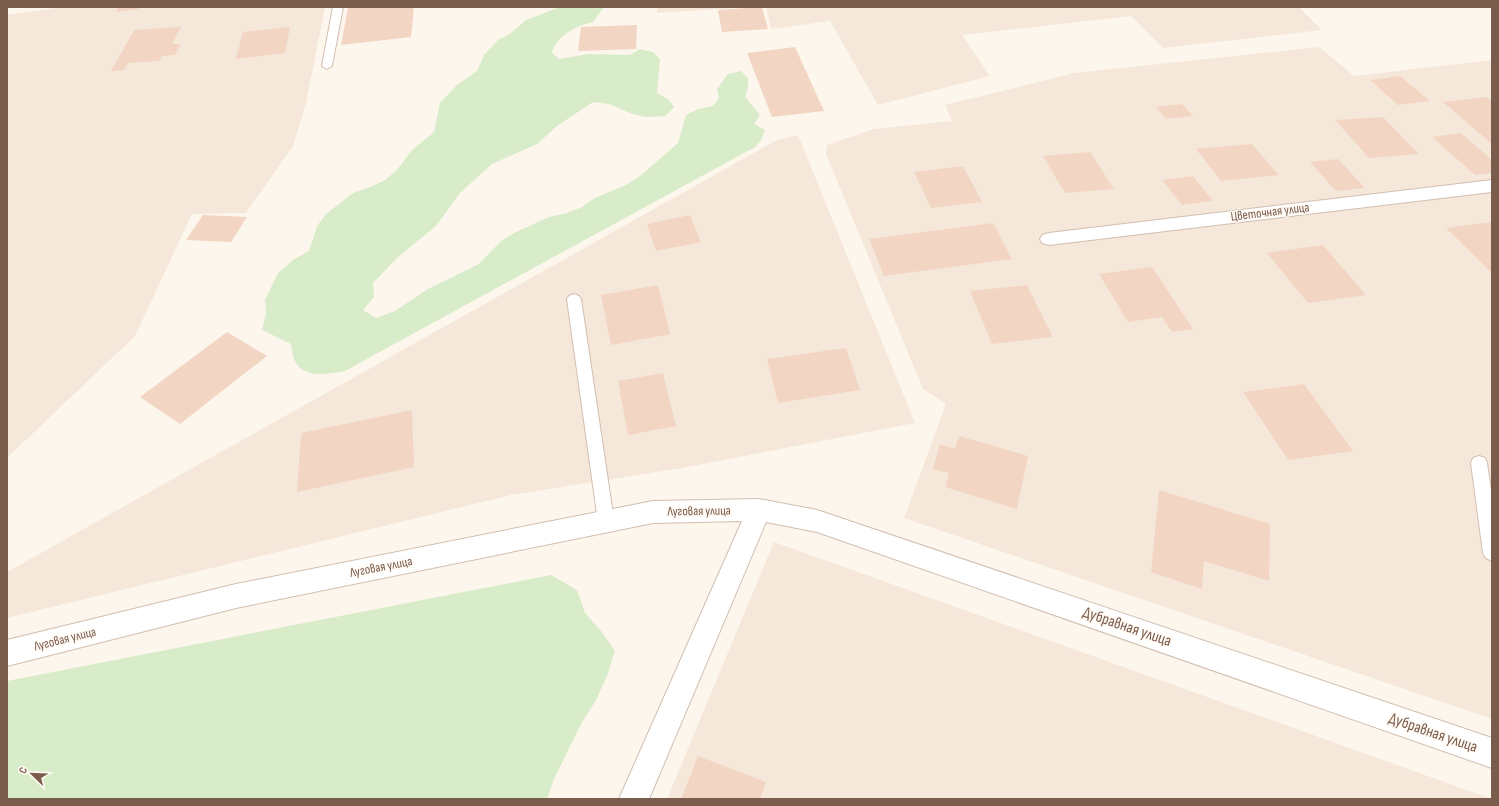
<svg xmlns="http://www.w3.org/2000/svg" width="1499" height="806" viewBox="0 0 1499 806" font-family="'Sofia Sans Condensed',sans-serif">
	<rect width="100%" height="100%" fill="#fdf6ec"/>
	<path fill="#f5e8da" d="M63,7H325L306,103L293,146L246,213L192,214L135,336L7,458V15Z
		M657,7H752L657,13Z
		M766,7H1299L1322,30L1163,48L1131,16L962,35L990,76L878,105L830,21L771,29Z
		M1319,47L1354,76L1492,60V719L904,518L946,404L923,389L826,154L827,145L874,129L952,121L945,105L1074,73Z
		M798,135L915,423L682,468L511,495L7,618V572L777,140Z
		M774,542L1492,799H667Z"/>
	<path fill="#d8ecc9" d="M560,7H604L593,22C576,26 557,35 552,53L559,59L589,54L630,55L640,49L653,52L660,59L657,93L668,99L674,107L665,116L647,117L632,114L609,104L593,102L557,126L537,144L492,164L460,193L436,226L397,258L373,283L374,297L363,310L376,318L395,311L428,289L479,264L501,241L516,232L549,217L567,213L582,207L595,198L626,185L639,177L678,143L686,115L698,109L713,106L719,98L717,89L728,74L741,71L748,78V87L745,97L760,115L754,124L765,130L761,140L755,147L345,371C327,374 303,380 294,359C292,355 292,349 291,344L262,330L266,313L265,300L278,273L293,260L309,251L317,226L326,214L353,193L370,187L385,180L397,170L412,150L434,132L440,103L457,85L477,71L484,55L498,40L510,34L526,20Z
		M551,575L577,590L585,613L601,631L615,651L607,676L596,700L581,724L554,779L547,799H7V681Z"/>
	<path fill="#f3d5c3" d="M118,7H139L138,9L116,12Z
		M348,7H414L411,37L341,45Z
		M762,7L768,29L722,32L718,10Z
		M637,25L636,49L578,51L581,27Z
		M181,27L172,44H181L175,55L162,56L159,61L128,63L124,70L111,71L134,30Z
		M290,27L285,53L236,59L243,32Z
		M795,47L824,111L772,117L747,53Z
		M1400,76L1430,101L1398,105L1370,80Z
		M1487,97L1492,101V144L1443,102Z
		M1182,104L1193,116L1166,119L1156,107Z
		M1383,117L1419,154L1369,158L1335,120Z
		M1461,133L1492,160V173L1475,175L1432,137Z
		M1252,144L1279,175L1221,181L1196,149Z
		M1090,152L1114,189L1065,193L1043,156Z
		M1338,159L1365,188L1336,191L1310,162Z
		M963,166L982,202L931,208L914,172Z
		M1193,176L1213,201L1182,205L1162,180Z
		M203,215L247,217L231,242L186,240Z
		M690,215L701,242L656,251L647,224Z
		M1492,222V273L1446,228Z
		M993,223L1012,259L884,276L869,239Z
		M1323,245L1366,295L1308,303L1267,253Z
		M1152,267L1193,329L1172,332L1162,317L1128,322L1099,274Z
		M658,285L670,334L611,345L601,295Z
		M1027,285L1053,337L992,344L970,291Z
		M227,332L267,356L180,424L140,397Z
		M846,348L860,390L778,403L767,359Z
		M663,373L676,426L628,435L618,381Z
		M1304,384L1353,451L1288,460L1243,392Z
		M412,410L414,467L297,492L301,433Z
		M959,436L1028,456L1017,509L945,487L949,473L933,469L940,444L955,449Z
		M1159,490L1270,524L1269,581L1204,561L1202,589L1151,572Z
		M698,756L766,782L760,799H681Z"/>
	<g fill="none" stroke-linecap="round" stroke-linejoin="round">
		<g stroke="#d1beb0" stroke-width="2">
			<path id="lane" d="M333,7H343L332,66L327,69L322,66Z
				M574,294L579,296L581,299L614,521L612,526L606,528L600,526L598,521L567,299L569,296Z
				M1479,456L1485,458L1487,463L1492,497V561L1486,558L1483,553L1471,463L1473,458Z"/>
		</g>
		<g stroke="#d1beb0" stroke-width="2">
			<path id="street" d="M1492,180V192L1049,245L1042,243L1040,239L1042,235L1049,233Z
				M759,499L817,510L1492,738V768L817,532L766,522L649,799H619L742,521L653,523L236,608L7,666V640L236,584L653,501Z"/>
		</g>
		<use href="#lane" fill="#fff" fill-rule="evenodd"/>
		<use href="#street" fill="#fff" fill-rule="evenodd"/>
	</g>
	<g text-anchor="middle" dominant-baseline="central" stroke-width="3" stroke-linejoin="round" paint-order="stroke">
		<g font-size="13" fill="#7a5c4d" stroke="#fffaf3">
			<text transform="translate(1270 212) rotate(-7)">Цветочная улица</text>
			<text transform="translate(699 511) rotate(-1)">Луговая улица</text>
			<text transform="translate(381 567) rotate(-11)">Луговая улица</text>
			<text transform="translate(65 639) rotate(-14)">Луговая улица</text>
		</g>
		<g font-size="16" fill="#7a5c4d" stroke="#fffaf3">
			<text transform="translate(1127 627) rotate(19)">Дубравная улица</text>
			<text transform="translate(1433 733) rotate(19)">Дубравная улица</text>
		</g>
	</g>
	<rect width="1499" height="806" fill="none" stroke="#7a5c4d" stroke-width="16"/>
	<g transform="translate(32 774) rotate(293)" stroke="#fffaf3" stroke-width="3" paint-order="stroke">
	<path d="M0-3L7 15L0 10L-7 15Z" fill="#7a5c4d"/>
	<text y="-6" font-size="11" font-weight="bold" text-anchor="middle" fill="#7a5c4d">С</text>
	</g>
</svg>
